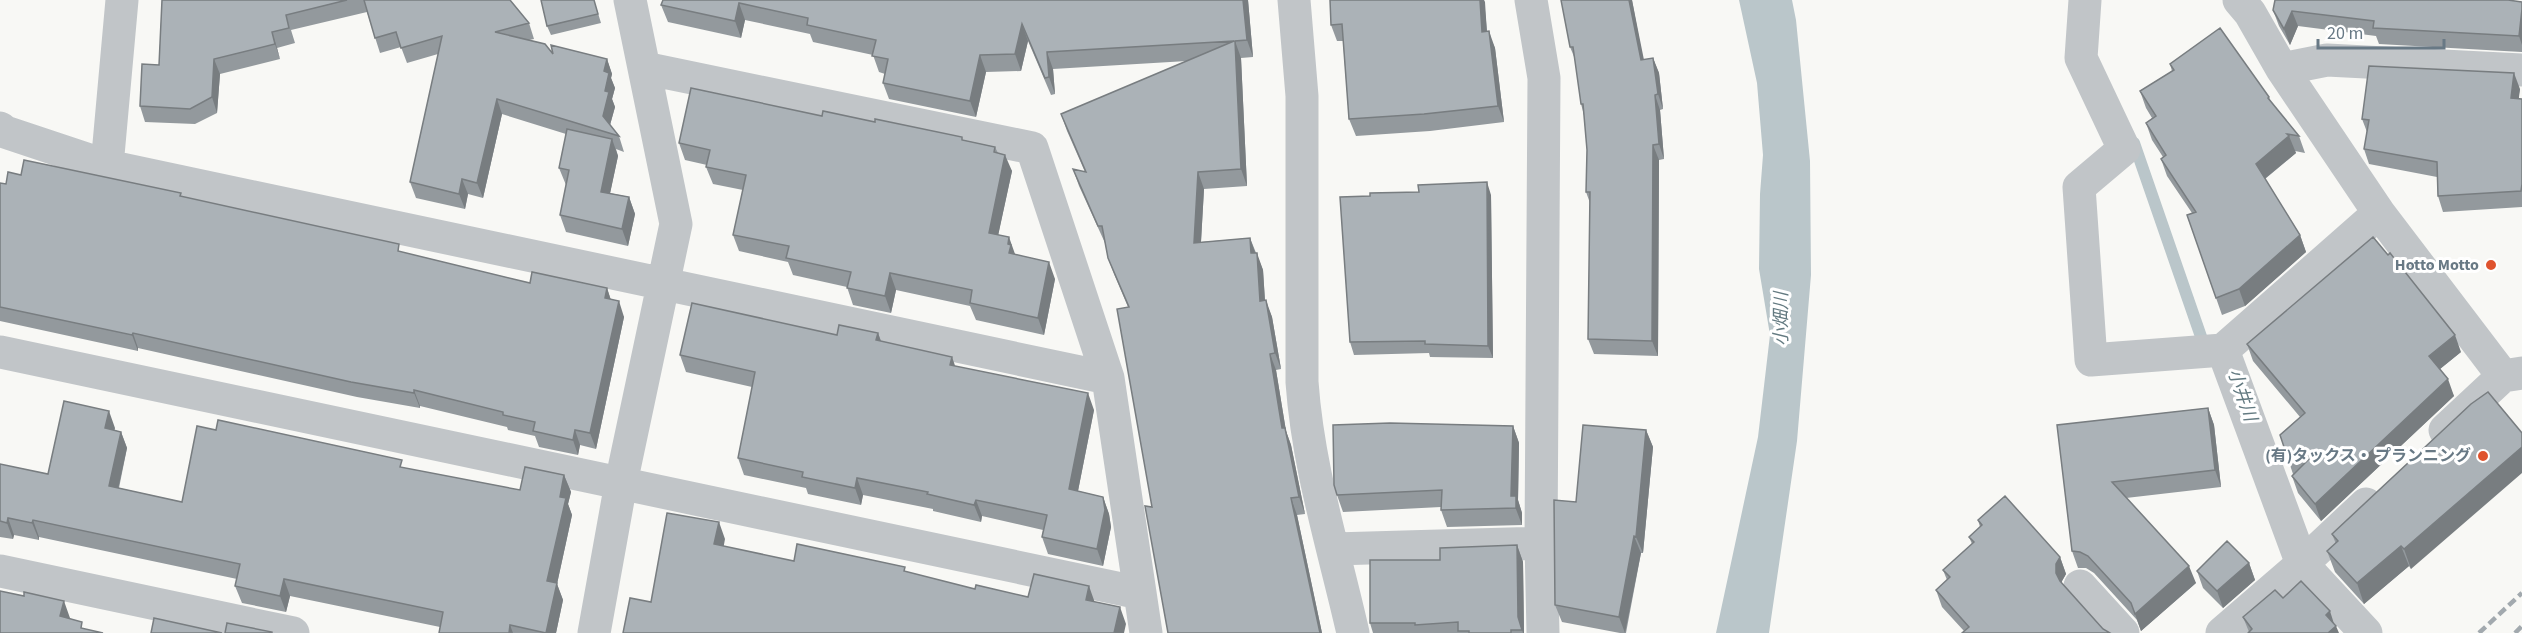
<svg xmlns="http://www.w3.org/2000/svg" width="2522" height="633" viewBox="0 0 2522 633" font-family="'Source Sans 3','Noto Sans JP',sans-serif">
	<rect width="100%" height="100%" fill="#f8f8f5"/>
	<path fill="#bac6ca" d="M1739,0H1792L1796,20L1810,161L1811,275L1797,441L1769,633H1716L1758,437L1770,335L1759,269L1760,194L1763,155L1757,83Z"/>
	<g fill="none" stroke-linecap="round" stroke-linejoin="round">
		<path stroke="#bac6ca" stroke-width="12" d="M2134,143L2206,351"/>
		<path stroke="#c1c5c8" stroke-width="33" d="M1294,0L1302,96V382C1308,468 1334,549 1353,633
			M1531,0L1544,78L1541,543L1543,633
			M2085,0L2081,58L2124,149L2079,187L2091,360L2223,350L2379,213L2503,376
			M2239,0L2250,13L2282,69L2379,213
			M644,68L1032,148L1108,378L1146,633
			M2282,69L2327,60L2522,70
			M0,128L5,132L107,166L1108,378
			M107,166L122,0
			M2223,350L2302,564L2366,633
			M0,352L1140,593
			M2445,430L2503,376L2522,373
			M1334,549L1541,543
			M0,571L293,633
			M2080,586L2123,633
			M594,633L621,483L676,224L630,0
			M2222,633L2302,564L2366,504"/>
		<path stroke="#a2a9ae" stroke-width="4.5" stroke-dasharray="9 4.5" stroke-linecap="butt" d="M2479,633L2522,593
			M2515,633L2522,626"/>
	</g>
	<path fill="#93999d" d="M162,0H510L529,23L534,39L529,40L553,54L607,59L612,74L611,78L615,88L612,99L615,107L610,125L619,136L624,152L616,149L618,156L610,193L629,197L635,214L628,246L566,232L560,215L566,185L559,168L566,134L502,114L483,198L468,194L465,209L416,198L410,182L438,54L407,63L401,47L380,53L367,12L291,30L295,43L277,48L280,59L220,74L217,113L195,124L145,122L140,106L159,65Z
		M541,0H594L601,23L551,35L547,26Z
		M663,0H1248L1253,57L1241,58L1247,186L1204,189L1201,242L1250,238L1263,270L1265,300L1272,317L1281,369L1276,370L1286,431L1291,445L1305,514L1297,515L1322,633H1168L1128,307L1114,274L1108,258L1105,243L1079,186L1073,169L1085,172L1067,131L1061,114L1187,61L1053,69L1055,94L1051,95L1028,41L1021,71L986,72L976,117L889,99L883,83L885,74L879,72L873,55L813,42L810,34L745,20L741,38L668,22L661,5Z
		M1330,0H1484L1487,31L1495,48L1504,122L1430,131L1356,136L1349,119L1343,41H1337L1331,25Z
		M1632,0L1643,60L1653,58L1659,73L1663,109L1660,110L1664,159L1659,160L1658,356L1594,354L1588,339L1590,203L1586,192L1587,150L1584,115L1581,104L1575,59L1570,47Z
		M2522,2V52L2379,44L2376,36L2298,26L2290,45L2279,26L2273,10Z
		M2170,64L2269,97L2271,102L2299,136L2305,153L2295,151L2296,153L2265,179L2300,235L2306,252L2245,306L2222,315L2187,215L2192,213L2167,176L2161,159L2163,157L2152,140L2146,123L2152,118L2146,108L2140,91L2172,71Z
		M2520,89L2518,99H2522V207L2443,212L2438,196L2437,177L2369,164L2364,149L2367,132L2362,119Z
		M822,116L963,140L995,147L998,153L1012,171L998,235L1015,254L1055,279L1044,335L976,320L970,306L896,290L891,313L853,305L847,287L793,275L788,262L739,251L733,235L743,190L713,184L706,167L707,165L685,160L679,143Z
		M21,175L182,197L402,252L530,283L607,288L611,300L624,317L596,449L580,445L578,455L539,447L535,436L508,430L507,427L420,406V408L357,397L138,348V351L0,321V183L6,184Z
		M1491,195L1493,358L1430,357L1429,353L1354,355L1350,342Z
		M878,333L881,341L955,366L1094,410L1078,491L1103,497L1109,514L1111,527L1103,566L1048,554L1042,537L1043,530L982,516L981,522L933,511V509L863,495L861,505L808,494L806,488L744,475L738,458L752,387L686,372L680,355L837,335Z
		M2247,344L2461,352L2440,369L2454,396L2321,521L2298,493L2292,476L2293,474L2280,435L2300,417L2253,361Z
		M2471,404L2411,569L2409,566L2364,604L2335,572L2327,551L2336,544L2332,534Z
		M2208,408L2214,425L2221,487L2126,498L2196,583L2141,631L2137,620L2094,573L2086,568H2078L2072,551L2057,425Z
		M1513,426L1519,443L1518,500L1522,513V525L1447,527L1441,510V507L1343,512L1337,495Z
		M115,428L114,430L121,432L127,448L119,488L182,502L404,468L520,490L564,475L571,492L568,504L572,515L557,584L563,600L556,633H439L440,627L290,596L286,612L242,603L235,586L237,579L39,537V540L14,535L13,539L0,537V464L48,474Z
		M1646,430L1653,447L1643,553H1641L1626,633H1620L1562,622L1555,605L1576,502Z
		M1978,520L2060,557L2066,574L2062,581V584L1964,631L1942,607L1936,590L1947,580L1943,570L1972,544L1969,537L1980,527Z
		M1517,545L1523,562L1524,633H1373L1370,623L1440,560Z
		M2249,563L2255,580L2223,608L2203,588L2197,571Z
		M2283,598L2334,624L2249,632L2243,617Z"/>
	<path fill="#787d80" d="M1243,0H1248L1253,57L1247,40Z
		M1480,0H1484L1485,2L1488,49L1482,32Z
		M1629,0H1632L1647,75L1641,60Z
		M739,3L745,20L741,38L735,21Z
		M2522,9V45L2519,36Z
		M2292,11L2298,26L2290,45L2284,29Z
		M1022,24L1028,41L1021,71L1015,54Z
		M1489,31L1495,48L1504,122L1498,106Z
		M272,32L277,48L280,59L275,44Z
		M1235,41L1241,58L1247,186L1241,169Z
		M1047,52L1053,69L1055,94L1049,77Z
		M980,55L986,72L976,117L970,101Z
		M1653,58L1659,73L1663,109L1658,94Z
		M214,59L220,74L217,113L212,97Z
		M607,59L612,74L611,78L615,88L612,99L615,107L608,132L603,116L605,91L604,71Z
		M2514,73L2520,89L2517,113L2511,98Z
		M1655,95L1660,110L1664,159L1659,144Z
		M497,99L502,114L483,198L477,183Z
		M2289,136L2296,153L2262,181L2256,164Z
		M612,139L618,156L607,208L601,192Z
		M1653,145L1659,160L1658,356L1652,341Z
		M1005,155L1012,171L995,250L989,233Z
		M1198,172L1204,189L1200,259L1194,243Z
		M462,179L468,194L465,209L459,194Z
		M1487,182L1491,195L1493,358L1488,346Z
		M629,197L635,214L628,246L622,229Z
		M2300,235L2306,252L2245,306L2239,289Z
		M1009,237L1015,254L1009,253L1008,244Z
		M1250,238L1256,255L1251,253Z
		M1257,253L1263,270L1266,318L1260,301Z
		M1049,262L1055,279L1044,335L1038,318Z
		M890,273L896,290L891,313L885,296Z
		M607,288L612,304L605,298Z
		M1266,300L1272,317L1281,369L1275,353Z
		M619,301L624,317L596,449L590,433Z
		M133,333L138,348V351L132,335Z
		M878,333L884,350L876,340Z
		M2455,335L2461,352L2435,373L2429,356Z
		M1270,354L1276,370L1286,431L1291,445L1305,514L1299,497L1282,428Z
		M952,357L958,374L950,365Z
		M2448,379L2454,396L2321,521L2315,504Z
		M414,390L420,406V408L414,393Z
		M1088,393L1094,410L1075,506L1069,489Z
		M2208,408L2214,425L2221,487L2215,470Z
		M109,411L115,428L111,445L105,428Z
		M1513,426L1519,443L1518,500L1522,513V525L1511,496Z
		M575,430L580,445L578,455L573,440Z
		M1646,430L1653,447L1643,553L1636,537Z
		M121,432L127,448L115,503L109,486Z
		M2522,447V473L2411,569L2404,549Z
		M564,475L571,492L568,504L572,515L557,584L563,600L556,633H546L547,581L560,497Z
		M857,478L863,495L861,505L855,488Z
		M1103,497L1109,514L1111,527L1103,566L1097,549Z
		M1291,498L1297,515L1322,633H1320Z
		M976,500L982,516L981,522L974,505Z
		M8,518L14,535L13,539L7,523Z
		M33,520L39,537V540L32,523Z
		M719,522L725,539L721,561L714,544Z
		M1634,536L1641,553L1625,633L1619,617Z
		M1517,545L1523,562L1524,633H1523L1518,617Z
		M2401,546L2409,566L2364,604L2357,583Z
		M2060,557L2066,574L2062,581V589L2056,573V564Z
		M2249,563L2255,580L2223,608L2217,591Z
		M2189,566L2196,583L2141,631L2135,614Z
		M284,579L290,596L286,612L280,596Z
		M1089,586L1095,603L1086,600Z
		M64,601L70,618L67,633L60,616Z
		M1120,607L1126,624L1124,633H1114Z
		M2330,611L2335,627L2336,626L2339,633H2328L2326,615Z
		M510,625L513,633H509Z"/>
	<path fill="#abb2b7" stroke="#787d80" stroke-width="1.5" d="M162,0H347L286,15L289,28L272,32L275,44L214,59L212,97L190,109L140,106L142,64L159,65Z
		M364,0H510L529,23L495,32L545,44L553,54L551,45L607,59L604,71L609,73L605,91L609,92L603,116L619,136L497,99L477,183L462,179L459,194L410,182L442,36L401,48L396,32L375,38Z
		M541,0H594L598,14L547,26Z
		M663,0H1243L1247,40L1235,41L1241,169L1198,172L1194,243L1250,238L1251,253H1257L1260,301L1266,300L1275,353L1270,354L1282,428H1285L1299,497L1291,498L1320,633H1168L1145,506L1152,507L1117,309L1129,307L1108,258L1102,226H1098L1073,169L1086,172L1061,114L1234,41L1047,52L1049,77L1045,78L1022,24L1015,54L980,55L970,101L883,83L888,59L872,56L876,40L807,25L808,18L739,3L735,21L661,5Z
		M1330,0H1480L1482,32L1489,31L1498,106L1424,114L1349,119L1342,24L1331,25Z
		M1561,0H1629L1641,60L1653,58L1658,94L1655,95L1659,144L1653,145L1652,341L1588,339L1590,192H1586L1587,150L1583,104H1581L1573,47H1570Z
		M2275,0H2508L2522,2V9L2519,36L2373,28L2374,21L2292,11L2284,29L2273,10Z
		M2220,28L2269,97L2268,98L2299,136L2287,134L2289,136L2256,164L2300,235L2239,289L2216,298L2187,215L2196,212L2161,159L2166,155L2146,123L2156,116L2140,91L2174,70L2170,64Z
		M2369,66L2514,73L2511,98L2522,99V184L2521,191L2438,196L2437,162L2364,149L2369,120L2362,119Z
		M691,88L822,116L823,111L875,122V119L962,137V140L995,147L994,152L1005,155L989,233L1009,237L1008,244L1011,245L1009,253L1049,262L1038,318L970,303L972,290L890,273L885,296L847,288L851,272L786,258L789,246L733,235L746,175L706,167L710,150L679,143Z
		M567,129L612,139L601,192L629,197L622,229L560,215L569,170L559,168Z
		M24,160L181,193L180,196L399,244L398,251L530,283L532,272L607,288L605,298L619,301L590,433L575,430L573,440L533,431L535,422L503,415V412L414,390V393L351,382L133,333L132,335L0,307V183L6,184L8,172L21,175Z
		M1487,182L1488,346L1425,344V341L1350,342L1340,197L1370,196V193L1419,192L1418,185Z
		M2373,237L2388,255L2390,253L2455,335L2429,356L2448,379L2315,504L2292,476L2308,460L2289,462L2280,435L2305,413L2247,344Z
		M692,303L837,335L839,325L878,333L876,340L952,357L950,365L1088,393L1069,489L1103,497L1105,510L1097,549L1042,537L1047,515L976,500L974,505L927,494L928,492L857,478L855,488L802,477L803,472L738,458L755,372L680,355Z
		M2488,392L2522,433V447L2404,549L2401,546L2357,583L2327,551L2338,541L2332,534L2471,404Z
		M64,401L109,411L105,428L121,432L109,486L182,502L197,426L216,430L218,420L402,460L400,467L520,490L525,467L564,475L560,497L566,498L547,581L557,583L546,633L510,625L509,633H439L443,612L284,579L280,596L235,586L240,564L33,520L32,523L8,518L7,523L0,521V464L48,474Z
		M2208,408L2215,470L2112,482L2189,566L2135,614L2131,603L2088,556L2080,552L2072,551L2057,425Z
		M1390,423L1513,426L1511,496H1516V508L1441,510L1442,490L1337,495L1334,485L1333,425Z
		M1583,425L1646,430L1636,537L1634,536L1619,617L1555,605L1554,500L1576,502Z
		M2005,496L2060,557L2056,564V573L2060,581L2103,629L2110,633H1962L1969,627L1936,590L1950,577L1943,570L1974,542L1969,537L1982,525L1978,520Z
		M667,513L719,522L714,544L794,561L797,544L905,567L904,571L975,589L976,585L1028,597L1034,574L1089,586L1086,600L1120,607L1114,633H623L630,598L651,602Z
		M2227,541L2249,563L2217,591L2197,571Z
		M1517,545L1518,617L1522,630H1511V633H1469V631H1458V622L1415,625V623H1370V560H1440V548Z
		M2301,581L2330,611L2326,615L2336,626L2328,633H2248L2252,629L2243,617L2275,590L2283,598Z
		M0,591L24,596V592L64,601L60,616L82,622L81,628L103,633H0Z
		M154,618L222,633H151Z
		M227,623L272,632V633H225Z"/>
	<g fill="#df532e" stroke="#fff" stroke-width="2">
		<circle cx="2491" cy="265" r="6"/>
		<circle cx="2483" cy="456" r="6"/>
	</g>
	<g text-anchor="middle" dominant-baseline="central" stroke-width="6" stroke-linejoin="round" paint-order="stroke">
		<g font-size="16" font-weight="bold" fill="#687985" stroke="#fff" text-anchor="end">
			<text x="2479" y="265">Hotto Motto</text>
			<text x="2471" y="456">(有)タックス・ プランニング</text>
		</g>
		<g font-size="18" font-style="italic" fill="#637a81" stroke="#fff">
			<text transform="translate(1781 319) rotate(-90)">小畑川</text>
			<text transform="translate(2242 395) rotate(71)">小井川</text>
		</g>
	</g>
	<path d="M2318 39v9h126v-9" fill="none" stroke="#687985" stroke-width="3"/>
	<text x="2327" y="39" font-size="18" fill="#687985" stroke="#ffffff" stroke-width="4.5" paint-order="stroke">20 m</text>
</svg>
